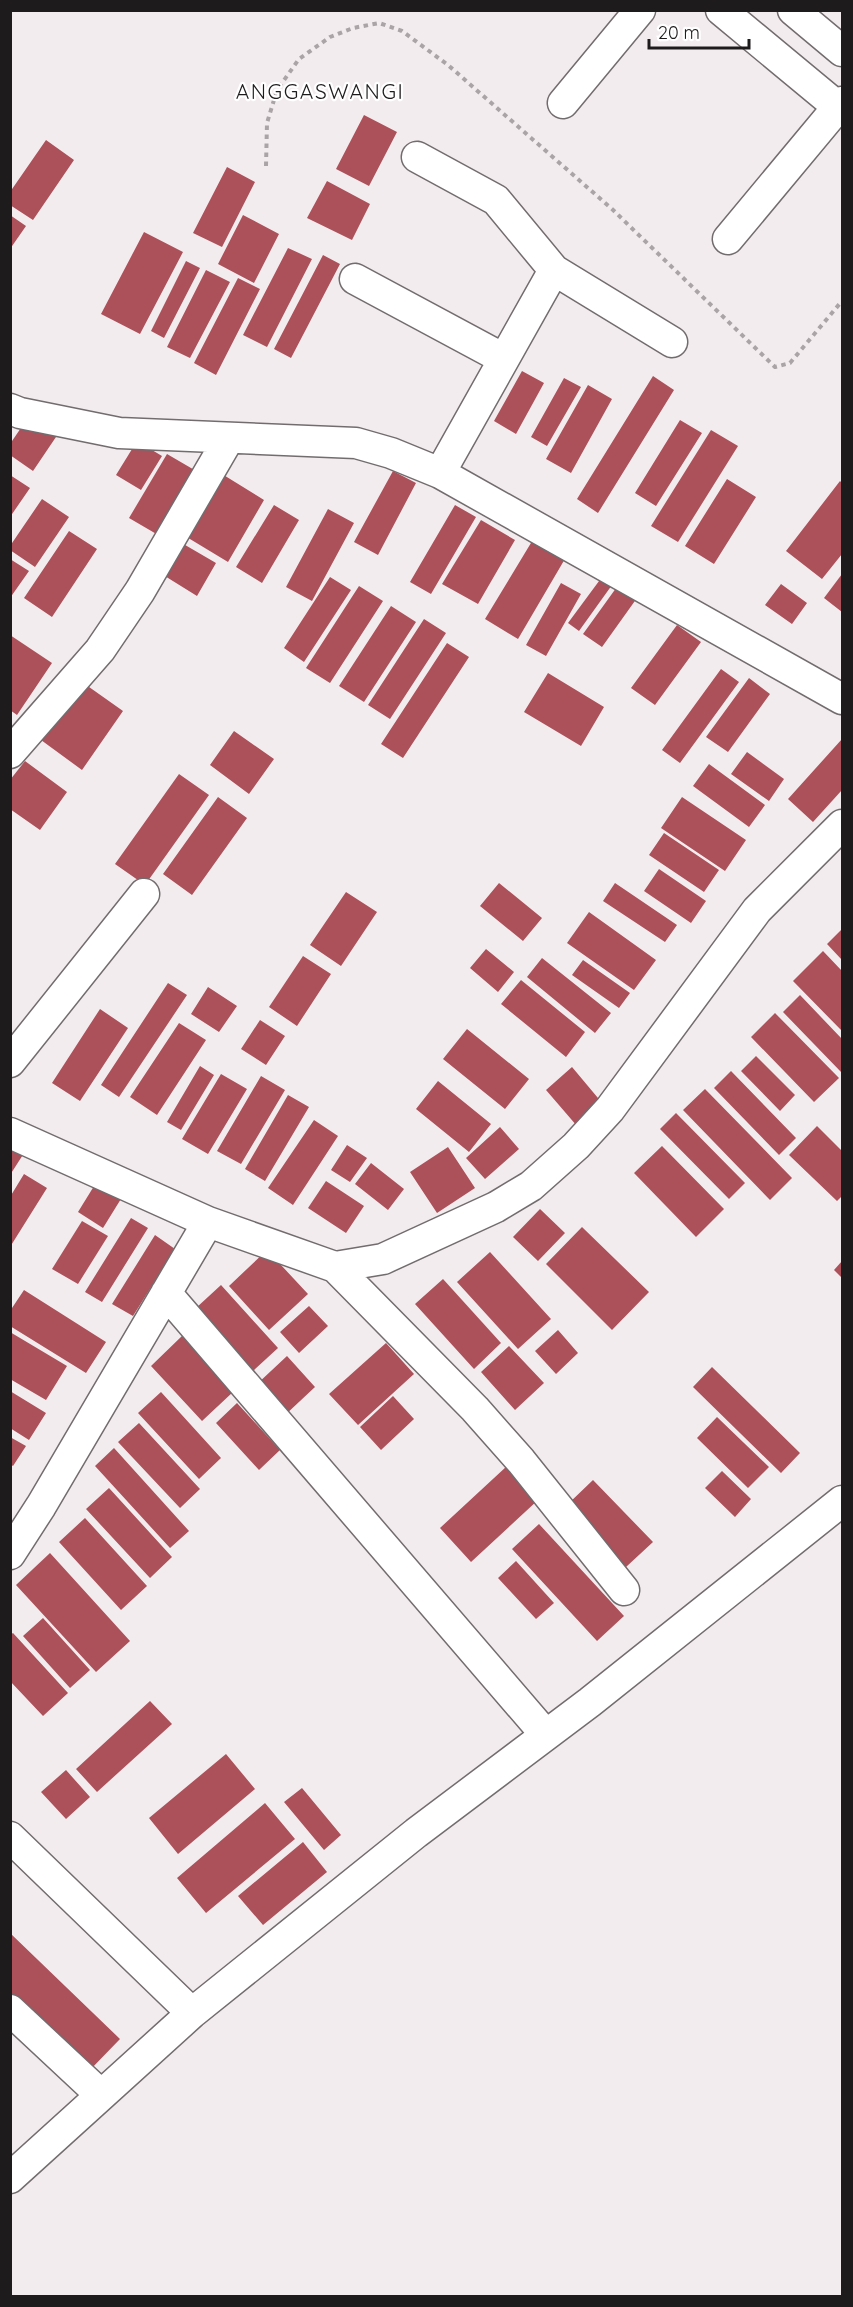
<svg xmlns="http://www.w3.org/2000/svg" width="853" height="2307" viewBox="0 0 853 2307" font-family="Quicksand,sans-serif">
	<rect width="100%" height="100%" fill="#f3ecee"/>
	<path fill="#ac505a" d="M364,115L397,132L369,186L336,169Z
		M46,140L74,160L33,220L10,205V192Z
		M227,167L255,182L222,247L193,233Z
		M327,181L370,204L352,240L307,218Z
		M10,215L26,226L10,249Z
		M243,215L279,234L254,283L218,264Z
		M144,232L183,252L140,334L101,314Z
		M288,248L312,259L267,347L243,335Z
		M323,255L340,264L291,358L274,349Z
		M186,261L200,268L164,338L151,331Z
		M206,270L230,282L190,358L167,347Z
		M238,278L260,289L216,375L194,363Z
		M522,371L544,383L516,434L494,421Z
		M653,376L674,390L598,513L577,499Z
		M564,378L581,387L547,446L531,437Z
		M588,385L612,399L571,473L546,459Z
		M27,419L56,437L33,471L10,455V444Z
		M680,420L702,433L656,506L635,493Z
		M711,430L738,446L678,542L651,526Z
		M137,441L162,456L141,490L116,475Z
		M167,454L203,475L165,539L129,518Z
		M393,471L416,483L378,555L354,542Z
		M222,474L264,500L228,562L185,536Z
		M10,475L30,488L10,517Z
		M727,479L756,497L714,564L685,546Z
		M840,481L842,483V554L822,579L786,551Z
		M42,499L69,517L35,567L10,550V546Z
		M274,505L299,520L262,583L236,567Z
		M455,505L476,517L431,594L410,582Z
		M328,509L354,523L312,601L286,587Z
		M481,520L515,540L478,604L442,584Z
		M69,531L97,549L52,617L24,598Z
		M537,533L569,552L518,639L485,619Z
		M180,542L216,563L197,596L160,573Z
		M10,559L29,571L10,598Z
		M842,574V612L824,598Z
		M330,577L351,590L304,662L284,648Z
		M602,577L612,585L579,631L568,623Z
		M561,583L581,594L546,656L526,645Z
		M619,584L637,598L602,647L583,634Z
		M781,584L807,603L792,624L765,605Z
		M359,586L383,601L330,683L306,668Z
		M391,606L416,622L364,702L339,686Z
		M424,619L446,633L390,719L368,705Z
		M677,625L701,642L655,705L631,688Z
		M10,635L52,663L17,715L10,710Z
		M447,643L469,657L403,758L381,744Z
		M721,669L739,682L680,763L662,750Z
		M548,673L604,707L581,746L524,712Z
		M749,678L770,694L728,752L706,737Z
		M82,682L123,711L82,770L41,740Z
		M234,731L274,759L249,794L210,765Z
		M842,739V790L813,822L788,799Z
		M747,752L784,779L769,801L731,774Z
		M25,761L67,792L40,830L10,809V780Z
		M709,764L765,805L749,827L693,786Z
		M179,774L209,795L145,885L115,864Z
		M218,797L247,818L192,895L163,874Z
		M682,797L746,840L725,871L661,828Z
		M664,833L719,870L704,892L649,855Z
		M659,869L706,901L691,923L644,891Z
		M499,883L542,918L523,941L480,906Z
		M615,883L677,925L665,942L603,901Z
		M346,892L377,912L341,966L310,945Z
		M589,912L656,960L634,990L567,943Z
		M842,929V960L827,944Z
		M486,949L514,972L498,992L470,968Z
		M823,951L842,971V1031L793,981Z
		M303,956L331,974L297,1026L269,1007Z
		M542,958L611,1013L595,1033L527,977Z
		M583,960L630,993L619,1008L572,975Z
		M521,980L585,1032L566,1057L501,1004Z
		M168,983L187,995L119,1097L101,1085Z
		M208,987L237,1006L219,1032L191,1014Z
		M800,995L842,1039V1073L783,1012Z
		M100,1009L128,1028L80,1101L52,1083Z
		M775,1013L839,1078L814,1102L751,1037Z
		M260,1020L285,1036L266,1065L241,1049Z
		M179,1023L206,1040L157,1115L130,1097Z
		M467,1029L529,1079L505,1109L443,1059Z
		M756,1056L795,1095L780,1111L741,1071Z
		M200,1066L214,1075L181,1130L167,1122Z
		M572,1067L603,1104L577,1126L546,1090Z
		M731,1071L796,1138L779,1155L714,1088Z
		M221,1074L247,1089L208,1154L182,1139Z
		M261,1076L285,1090L241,1164L217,1151Z
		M438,1081L491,1124L469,1152L416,1109Z
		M705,1089L792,1178L770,1200L683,1110Z
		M288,1095L309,1107L265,1181L245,1169Z
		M676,1113L745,1183L729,1199L660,1129Z
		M314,1120L338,1136L293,1205L268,1188Z
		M817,1126L842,1151V1196L837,1201L789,1155Z
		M500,1127L519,1149L485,1179L466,1158Z
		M10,1140L26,1150L10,1175Z
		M347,1145L367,1158L350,1182L331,1170Z
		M662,1146L724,1209L696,1237L634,1173Z
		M448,1147L475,1188L437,1213L410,1172Z
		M371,1163L404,1189L388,1210L355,1184Z
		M24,1174L47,1188L10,1247V1197Z
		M99,1178L124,1194L103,1228L78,1212Z
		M326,1181L364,1206L346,1233L308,1208Z
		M540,1209L565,1233L538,1261L513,1237Z
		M131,1218L148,1228L102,1302L85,1292Z
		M82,1221L108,1236L78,1284L52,1269Z
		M582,1227L649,1292L612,1330L546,1264Z
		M155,1235L175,1249L133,1316L112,1304Z
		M267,1250L308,1294L269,1330L229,1286Z
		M490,1252L551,1319L518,1349L457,1282Z
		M842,1261V1278L834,1270Z
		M443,1279L501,1343L474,1369L415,1304Z
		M221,1285L278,1348L253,1371L196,1308Z
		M24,1290L106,1342L86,1373L10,1326V1311Z
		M309,1306L328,1326L299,1353L280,1332Z
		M558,1330L578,1353L556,1374L535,1351Z
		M10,1332L67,1366L46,1400L10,1379Z
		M182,1336L233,1392L202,1421L151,1366Z
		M386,1343L414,1374L358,1425L329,1394Z
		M509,1346L544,1383L515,1410L481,1372Z
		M287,1356L315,1387L284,1416L256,1385Z
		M712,1367L800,1453L781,1473L693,1387Z
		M10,1391L46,1413L29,1440L10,1428Z
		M161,1392L221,1458L199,1479L138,1413Z
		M393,1396L414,1419L381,1450L360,1427Z
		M237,1403L280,1450L259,1470L216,1423Z
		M717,1417L769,1467L748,1488L697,1438Z
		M139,1423L200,1489L180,1508L118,1442Z
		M10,1437L26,1446L13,1466L10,1464Z
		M114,1448L189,1531L170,1548L95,1466Z
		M507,1466L538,1500L471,1562L440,1528Z
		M722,1471L751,1499L735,1517L705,1488Z
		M593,1480L653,1542L626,1567L567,1505Z
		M109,1488L172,1557L150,1578L86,1509Z
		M85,1518L147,1586L121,1610L59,1542Z
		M539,1524L624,1616L597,1641L512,1549Z
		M50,1553L130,1641L96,1672L16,1585Z
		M516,1561L554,1603L536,1619L498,1578Z
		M43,1618L90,1670L70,1688L23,1636Z
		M13,1633L68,1693L43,1716L10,1681V1635Z
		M150,1701L172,1724L97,1792L76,1769Z
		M226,1754L255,1789L178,1854L149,1818Z
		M66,1770L90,1797L66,1819L41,1792Z
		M302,1788L341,1835L324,1850L284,1802Z
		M265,1803L295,1839L206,1913L177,1878Z
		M303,1842L327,1872L263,1925L238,1896Z
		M10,1933L120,2039L90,2070L10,1993Z"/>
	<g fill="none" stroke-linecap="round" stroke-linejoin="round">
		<g stroke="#736c6f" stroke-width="33">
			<path id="street" d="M721,10L838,107
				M793,10L842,51
				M563,103L640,10
				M417,157L496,200L554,270L672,342
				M728,239L842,102
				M355,279L504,359
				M10,409L20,413L119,433L356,443L391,453L440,473L842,699
				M440,473L554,270
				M10,753L100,650L140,591L229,438
				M10,1062L144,894
				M10,1133L208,1222L335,1267L383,1259L496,1207L531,1186L576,1146L610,1109L757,910L842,825
				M335,1267L475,1409L521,1461L624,1590
				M166,1293L546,1735
				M10,1554L41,1506L208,1222
				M10,1837L192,2013
				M10,2010L101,2095
				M10,2178L192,2013L416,1833L590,1702L842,1501"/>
		</g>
		<path stroke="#aaa4a6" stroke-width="4" stroke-dasharray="4.5 4.5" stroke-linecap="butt" d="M266,166L267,123L277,90L299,59L330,37L353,28L379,23L402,31L448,65L612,209L775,367L790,363L842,301"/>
		<use href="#street" stroke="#fff" stroke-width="30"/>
	</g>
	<g text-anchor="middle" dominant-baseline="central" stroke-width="4.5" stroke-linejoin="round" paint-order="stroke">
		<g font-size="21" letter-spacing="1.5" fill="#1e1b1c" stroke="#fff">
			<text x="320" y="91">ANGGASWANGI</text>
		</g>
	</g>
	<rect width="853" height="2307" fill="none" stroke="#1e1b1c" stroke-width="24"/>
	<path d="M649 39v9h100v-9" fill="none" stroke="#1e1b1c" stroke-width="3"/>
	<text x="658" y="39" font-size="18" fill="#1e1b1c" stroke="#ffffff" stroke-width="4.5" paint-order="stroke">20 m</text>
</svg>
